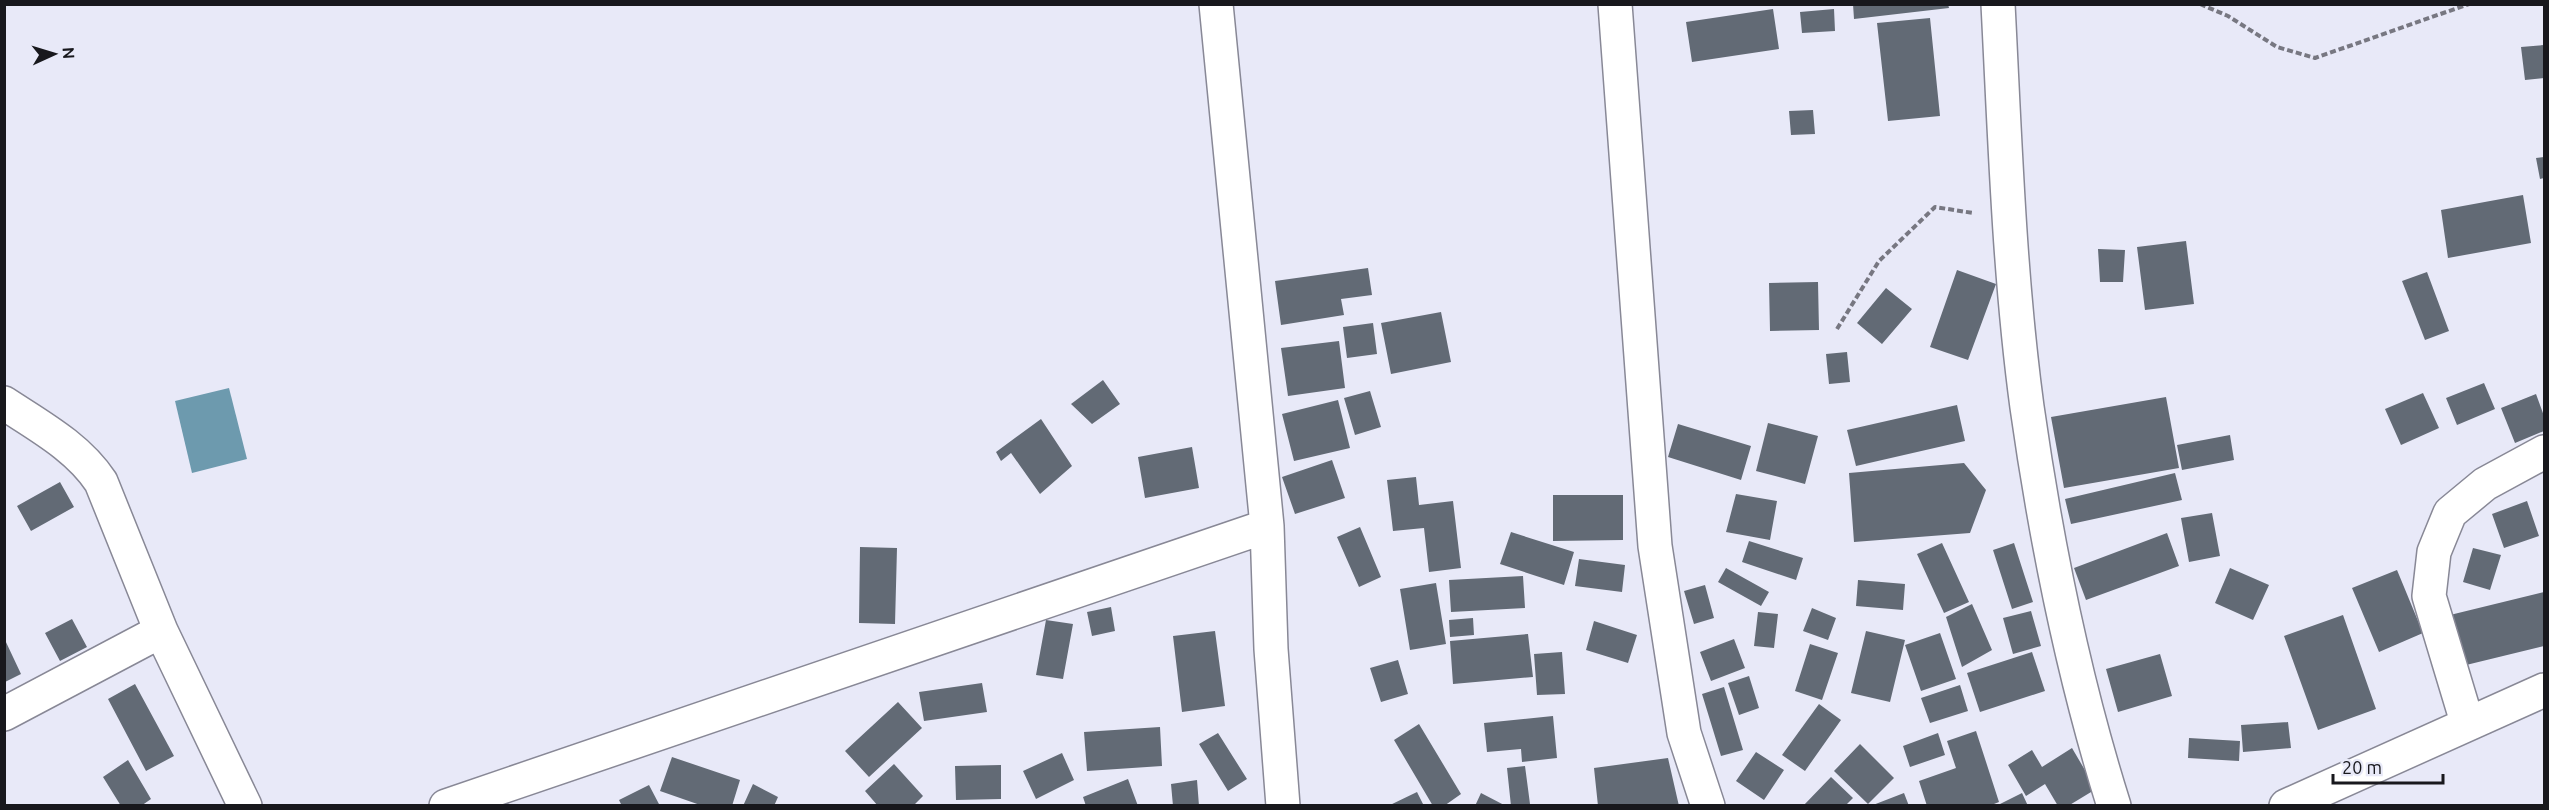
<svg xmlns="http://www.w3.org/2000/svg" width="2549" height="810" viewBox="0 0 2549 810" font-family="Ubuntu,sans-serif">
	<rect width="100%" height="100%" fill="#e8e9f8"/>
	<path fill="#6d9aae" d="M229,388L247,459L192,473L175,401Z"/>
	<path fill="#626a75" d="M1853,4H1948L1949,8L1854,19Z
		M1773,9L1779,49L1692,62L1686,22Z
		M1834,9L1835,31L1802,33L1800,12Z
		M1930,18L1940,116L1888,121L1877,23Z
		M2544,45V78L2525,80L2521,47Z
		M1813,110L1815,134L1791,135L1789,111Z
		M2544,157V178L2540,179L2536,158Z
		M2523,195L2531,243L2448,258L2441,210Z
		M2186,241L2194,304L2145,310L2137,247Z
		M2098,249L2125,250L2123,282H2100Z
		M1368,268L1372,295L1341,299L1344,315L1281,325L1275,281Z
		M1957,270L1996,284L1968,360L1930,347Z
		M2427,272L2449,331L2425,340L2402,281Z
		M1818,282L1819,330L1770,331L1769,283Z
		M1886,288L1912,309L1882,344L1857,323Z
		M1441,312L1451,362L1391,374L1381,323Z
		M1373,323L1377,354L1347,358L1343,327Z
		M1339,341L1345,388L1288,396L1281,348Z
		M1847,352L1850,382L1829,384L1826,354Z
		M1103,380L1120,404L1092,424L1071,404Z
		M2484,383L2495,409L2457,425L2446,398Z
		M1370,391L1381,427L1355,435L1344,398Z
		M2423,393L2439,428L2401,445L2385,409Z
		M2536,394L2544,416V431L2515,443L2501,408Z
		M2166,397L2179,468L2064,488L2051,417Z
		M1338,400L1350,448L1294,461L1282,414Z
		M1957,405L1965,441L1856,466L1847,430Z
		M1041,419L1072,466L1040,494L1011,453L1001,461L996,452Z
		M1768,423L1818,436L1805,484L1756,471Z
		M1678,424L1751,446L1741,480L1668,457Z
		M2230,435L2234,460L2182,470L2177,445Z
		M1192,447L1199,488L1145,498L1138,457Z
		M1332,460L1345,498L1295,514L1282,477Z
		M1964,463L1986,490L1970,533L1854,542L1849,473Z
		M2175,473L2182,500L2071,524L2065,499Z
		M1416,477L1419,505L1453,501L1461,568L1429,572L1424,528L1393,531L1387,480Z
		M60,482L74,507L31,531L17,506Z
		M1736,494L1777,501L1770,540L1726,532Z
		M1553,495H1623V540L1553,541Z
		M2527,501L2539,536L2504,548L2492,514Z
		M2212,513L2220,556L2189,562L2181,518Z
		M1360,527L1381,577L1359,587L1337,537Z
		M1511,532L1574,552L1564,585L1500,564Z
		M2167,533L2179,566L2086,600L2074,568Z
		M1749,541L1803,558L1796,580L1742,562Z
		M1942,543L1969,602L1944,613L1917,554Z
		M2014,543L2033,602L2012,609L1993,550Z
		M860,547L897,548L895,624L859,623Z
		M2473,548L2501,555L2490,590L2463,582Z
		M1579,559L1625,565L1622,592L1575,586Z
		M1726,568L1769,592L1761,606L1718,582Z
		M2230,568L2269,585L2253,620L2215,603Z
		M2397,570L2423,633L2379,652L2352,588Z
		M1523,576L1525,608L1451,612L1449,580Z
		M1858,580L1905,584L1903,610L1856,606Z
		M1436,583L1446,644L1410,650L1400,589Z
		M1705,585L1714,618L1694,624L1684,591Z
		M2544,592V646L2462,666L2450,615Z
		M1972,604L1992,650L1962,667L1946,617Z
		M1111,607L1115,631L1092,636L1087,612Z
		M1812,608L1836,618L1828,640L1803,631Z
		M2031,611L2041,646L2013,654L2003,618Z
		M1758,612L1778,614L1774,648L1754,646Z
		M2343,615L2376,709L2318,730L2284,636Z
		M1473,618L1474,635L1450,637L1449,620Z
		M72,619L87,647L60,661L45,633Z
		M1046,620L1073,624L1063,679L1036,675Z
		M1594,621L1637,635L1628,663L1586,650Z
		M1215,631L1225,706L1182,712L1173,636Z
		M1866,631L1905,640L1890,702L1851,693Z
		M1940,633L1956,679L1921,691L1905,645Z
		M1528,634L1533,677L1453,684L1450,641Z
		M1734,639L1745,668L1711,681L1700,652Z
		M5,640L21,674L5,682Z
		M1810,644L1838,653L1822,700L1795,691Z
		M1562,652L1565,694L1537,695L1534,654Z
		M2032,652L2045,691L1980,712L1967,673Z
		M2160,654L2172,696L2118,712L2106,669Z
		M1398,660L1408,694L1381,702L1370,668Z
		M1749,676L1759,708L1739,715L1728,683Z
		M982,683L987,712L924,721L919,692Z
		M135,684L174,756L146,771L108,699Z
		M1960,685L1968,711L1930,723L1921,698Z
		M1724,687L1743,750L1721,756L1702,694Z
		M898,702L922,728L869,777L845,751Z
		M1819,704L1841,720L1805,771L1782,755Z
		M1553,716L1557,758L1522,762L1521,749L1487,752L1484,723Z
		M2288,722L2291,748L2243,752L2241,725Z
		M1419,724L1461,794L1444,806H1433L1394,740Z
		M1160,727L1162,766L1087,771L1084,732Z
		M1976,731L1999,802L1989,806H1927L1919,781L1956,768L1947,741Z
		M1218,733L1247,779L1228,791L1199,744Z
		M1938,733L1945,755L1910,767L1903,746Z
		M2189,738L2240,741L2239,761L2188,758Z
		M1860,744L1894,778L1868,804L1834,771Z
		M2072,748L2096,789L2068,806H2058L2045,784L2026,796L2008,765L2032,750L2042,767Z
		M1756,752L1784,770L1764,800L1736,781Z
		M1062,753L1074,780L1036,799L1023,771Z
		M672,757L740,780L732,806H703L660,791Z
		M1668,758L1679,806H1598L1594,768Z
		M128,760L151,799L141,806H121L103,777Z
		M894,764L923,796L913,806H878L865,791Z
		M1001,765V799L956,800L955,766Z
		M1525,766L1530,804L1511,806L1507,768Z
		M1831,777L1853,798L1845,806H1803Z
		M1128,779L1138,806H1086L1083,797Z
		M1197,780L1199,806H1173L1171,784Z
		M753,784L778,797L774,806H743Z
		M649,785L660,806H622L619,800Z
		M1417,792L1424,806H1388Z
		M1481,793L1506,806H1475Z
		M1904,793L1909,806H1873V805Z
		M2022,793L2028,806H1996Z"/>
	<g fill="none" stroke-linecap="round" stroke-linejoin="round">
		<g stroke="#888896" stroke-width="36">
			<path id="minor" d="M1216,4L1267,526L1271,649L1283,806
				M1615,4L1655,546L1684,733L1708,806
				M1998,4C2005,139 2009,274 2027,407C2046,541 2073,676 2114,806
				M4,403C39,426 78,447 101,482L161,631L245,806
				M4,714L161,631
				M2467,722L2429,596L2434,552L2450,513L2485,484L2544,452
				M446,806L1267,526
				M2286,806L2544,690"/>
		</g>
		<path stroke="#777781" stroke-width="4" stroke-dasharray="6 3" stroke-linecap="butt" d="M2200,4L2228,16L2277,47L2315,58L2469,4
			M1837,329L1879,261L1935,207L1973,213"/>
		<use href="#minor" stroke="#fff" stroke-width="33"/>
	</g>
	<rect width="2549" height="810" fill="none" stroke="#18181d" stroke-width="12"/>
	<g transform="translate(54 54) rotate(86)" stroke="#e8e9f8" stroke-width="4.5" paint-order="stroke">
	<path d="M0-4.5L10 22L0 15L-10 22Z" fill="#18181d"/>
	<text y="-9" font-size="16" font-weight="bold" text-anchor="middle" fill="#18181d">N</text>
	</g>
	<path d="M2333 774v9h110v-9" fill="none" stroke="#18181d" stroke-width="3"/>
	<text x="2342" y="774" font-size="18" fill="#18181d" stroke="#e8e9f8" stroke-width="4.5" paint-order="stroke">20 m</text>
</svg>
